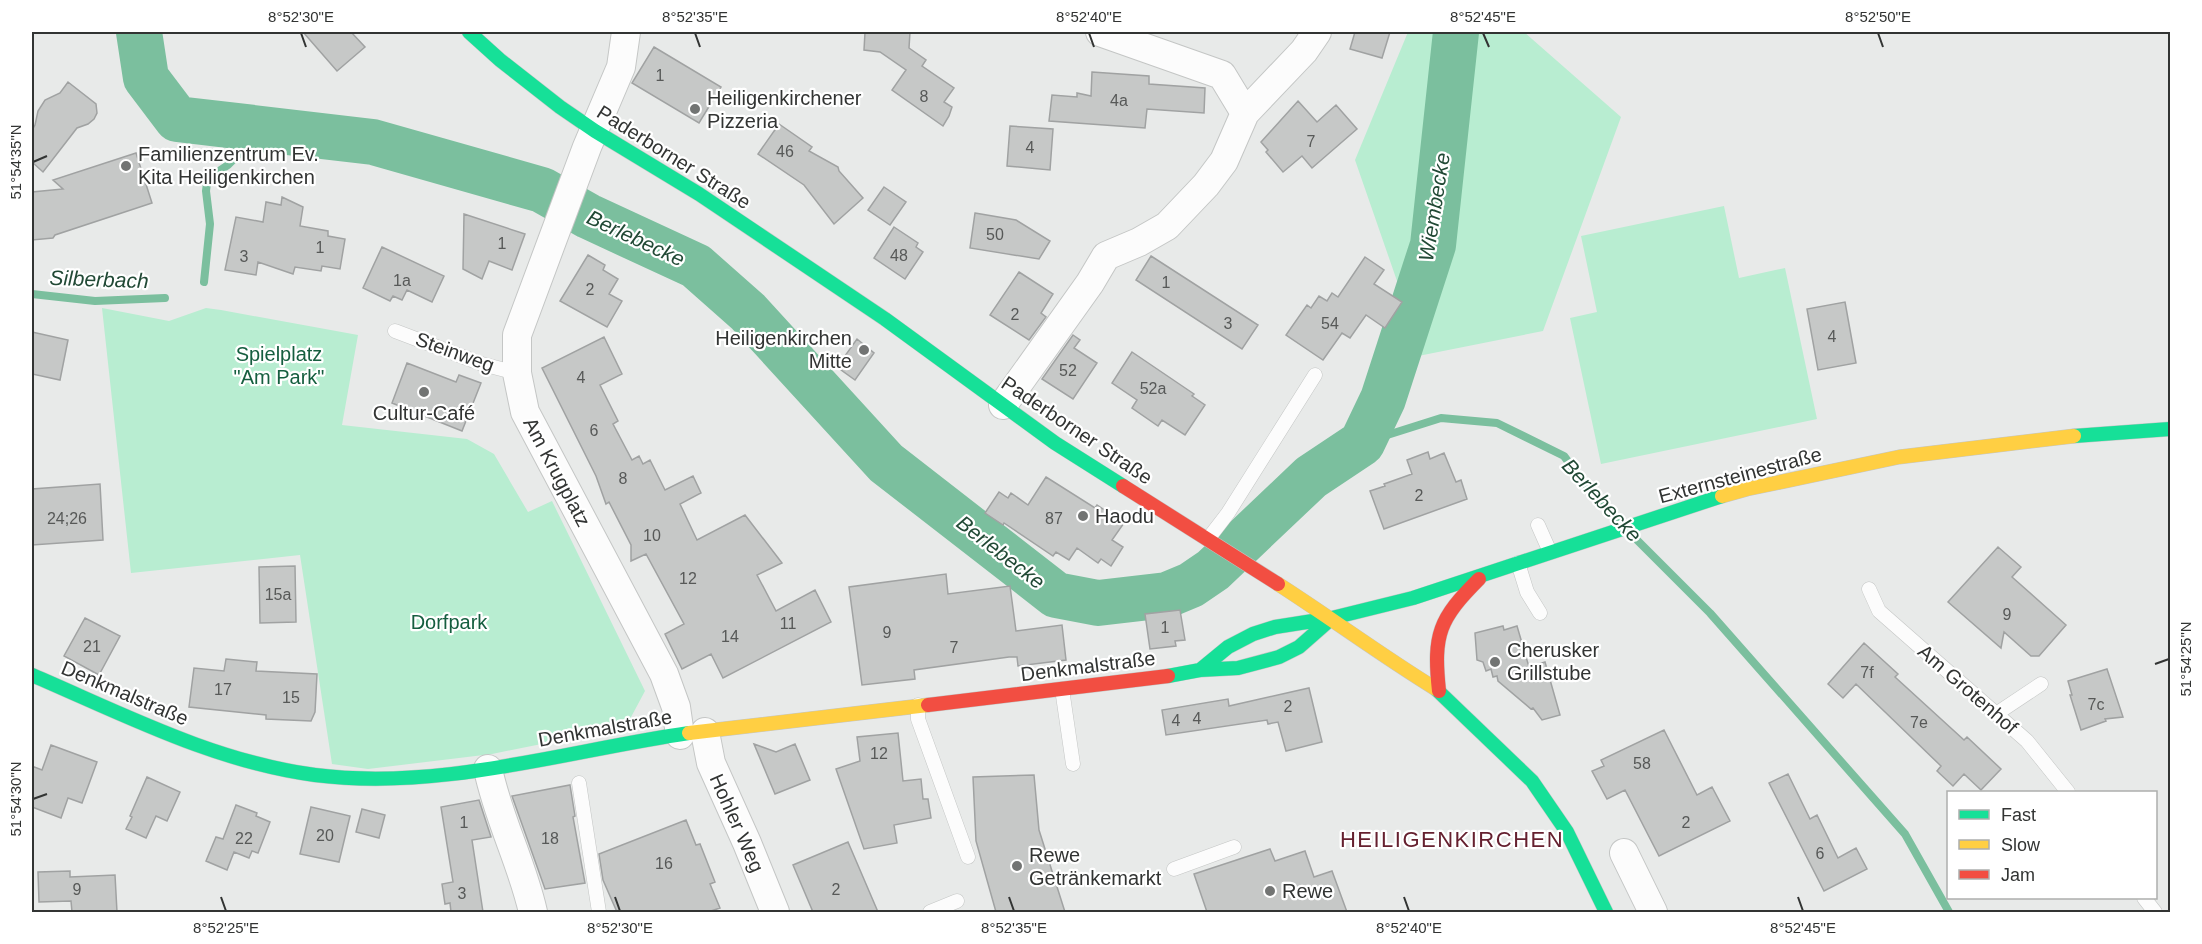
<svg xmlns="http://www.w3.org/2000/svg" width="2202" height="944" viewBox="0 0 2202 944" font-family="Arial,sans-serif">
	<rect width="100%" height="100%" fill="#e8eae9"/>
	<path fill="#b8edd1" d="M1408,32H1524L1621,117L1543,331L1378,364L1405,304L1355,160Z
		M1724,206L1739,278L1785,268L1817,419L1601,464L1570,318L1597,312L1581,236Z
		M102,308L169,321L206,308L221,310L358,335L342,425L467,439L494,454L528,512L552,501L645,691L630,719L616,729L492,754L368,769L332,764L300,555L131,573Z"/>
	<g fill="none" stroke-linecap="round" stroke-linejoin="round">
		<path stroke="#7bbf9e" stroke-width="8" d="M204,282L210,224L206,191L207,183L216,173L228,165L240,153L246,126
			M32,294L95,301L165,298
			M1362,443L1441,418L1497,423L1564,456L1595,498L1619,521
			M1631,534L1710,613L1905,834L1949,912"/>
		<path stroke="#7bbf9e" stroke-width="46" d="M139,32L146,78L177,119L373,142L542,190L588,216L696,266L748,312L886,463L1056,595L1098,603L1167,595L1191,585L1213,570L1311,477L1362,443L1383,399L1433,245L1456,32"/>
	</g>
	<path fill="#c6c8c7" stroke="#a0a2a2" stroke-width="1.5" d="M303,32H351L365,47L337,71Z
		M865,32H910L909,48L926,60L922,66L954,88L944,102L952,107L949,116L943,126L892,90L906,70L880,52L864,50Z
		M1355,32H1390L1382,58L1350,49Z
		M654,47L721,87L699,123L632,83Z
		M1092,72L1149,76V84L1205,88L1204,113L1147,109L1145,128L1049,121L1052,95L1077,97V93L1091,96Z
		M68,82L96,104L97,113L94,119L88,124L77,128L43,172L32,162V130L35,125L38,111L45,100L60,93Z
		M1298,101L1317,122L1336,105L1357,129L1312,168L1302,156L1283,172L1266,152L1268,150L1261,142Z
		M779,124L812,147L809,151L838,167L839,171L863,198L834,224L804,185L758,154Z
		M1010,126L1053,129L1050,170L1007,166Z
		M136,153L152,203L55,235L53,238L32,240V192L63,189L53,180Z
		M884,187L906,202L890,225L868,210Z
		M282,197L303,207L300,226L328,231V236L345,239L340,269L322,266L321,271L295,267L293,274L258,262L256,275L225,270L236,217L263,222L266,202L281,205Z
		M975,213L1016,220L1050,241L1039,259L970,248Z
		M464,214L525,234L512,270L489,261L482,279L463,269Z
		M894,227L918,243L916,247L923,252L905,279L874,258Z
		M382,247L444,276L432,302L407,290L402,300L393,296L390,301L363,288Z
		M588,255L605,265L603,270L618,279L609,294L622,301L607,327L560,301Z
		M1151,256L1258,325L1242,349L1136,280Z
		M1365,257L1384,270L1374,284L1402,302L1385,328L1366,315L1350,338L1342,333L1323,360L1286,335L1307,305L1311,308L1319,296L1327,301L1332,293L1338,297Z
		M1019,272L1053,294L1041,313L1046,317L1029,340L990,315Z
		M1845,302L1856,363L1818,370L1807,309Z
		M32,332L68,340L60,380L32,374Z
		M1073,335L1080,340L1074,348L1097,363L1073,399L1042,379Z
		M604,337L622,374L600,385L618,421L613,424L632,460L639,456L643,464L650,460L665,490L693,476L701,493L680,504L697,540L745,515L782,563L757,575L776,611L815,590L831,622L723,678L711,654L682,669L665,634L684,624L646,554L631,561V545L609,502L606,504L596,476L542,368Z
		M857,339L874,353L855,380L837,367Z
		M1132,352L1194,394L1192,396L1205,405L1185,435L1162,420L1158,426L1132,408L1137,400L1112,383Z
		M407,363L456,382L459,375L481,383L462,431L392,403Z
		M1428,452L1430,459L1444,453L1456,482L1461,480L1467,499L1384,529L1370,491L1385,486L1384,484L1412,474L1407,460Z
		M1046,477L1095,508L1097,505L1124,523L1112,540L1123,547L1111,566L1101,559L1098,563L1077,548L1069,560L1056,552L1053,556L1004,523L1003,525L985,513L999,492L1008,498L1011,493L1028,505Z
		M100,484L103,540L32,545V489Z
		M1998,547L2021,567L2012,577L2066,625L2039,656H2031L2004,632L2001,648L1948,602Z
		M295,566L296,622L260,623L259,567Z
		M946,574L948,594L1010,586L1016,631L1062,625L1066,660L1018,666L1017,657H1009L914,670L915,679L862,685L849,587Z
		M1180,610L1185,640L1175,641L1176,646L1150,649L1145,614Z
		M85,618L120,636L99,675L64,656Z
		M1503,626L1504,630L1517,626L1529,667L1545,662L1560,715L1542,720L1533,708L1531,709L1498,681L1497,676L1493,677L1491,669L1486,671L1483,662L1477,660L1475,633Z
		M1864,643L1898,674L1895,677L1964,740L1967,737L2001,769L1981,790L1964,774L1953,786L1937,771L1941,766L1856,684L1843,698L1828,684Z
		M226,659L257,662L256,671L317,674L315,712L311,721L266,719V715L189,707L194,668L224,671Z
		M2107,669L2123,717L2105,719L2106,721L2081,730L2070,695H2072L2068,681Z
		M1309,688L1322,742L1286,751L1278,722L1268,724L1267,720L1166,735L1162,710L1228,699L1229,706Z
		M1664,730L1697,795L1712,787L1730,821L1659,856L1625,790L1607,799L1592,771L1604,766L1601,760Z
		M898,733L903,781L921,779L923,799H928L931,818L894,825L897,843L864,849L836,769L860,761L857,737Z
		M754,744L776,752L795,744L810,780L775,794Z
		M51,745L97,762L82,803L68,798L61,818L32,807V766L42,770Z
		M1788,774L1810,819L1817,815L1838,858L1856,848L1867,869L1824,891L1769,783Z
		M1034,775L1039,830L1065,912H996L976,841L973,777Z
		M147,777L180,792L167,821L156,816L146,838L126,829L132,817L130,816Z
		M570,785L575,816L573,817L585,883L545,889L512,796Z
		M479,800L491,837L472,840L483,912H451L450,903L445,904L442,884L453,882L441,807Z
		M236,805L257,813L256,816L270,822L258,853L252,851L249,858L234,852L227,870L206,861L216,837L223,839Z
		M311,807L350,816L339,862L300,854Z
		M362,809L385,815L379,838L356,832Z
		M686,820L696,845L700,844L715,882L710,884L720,908L708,912H617L603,880L599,854Z
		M848,842L878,912H813L793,865Z
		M1270,849L1275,861L1305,851L1314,877L1332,871L1347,912H1207L1194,874Z
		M70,871V877L115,875L117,912H72L71,901L39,902L38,872Z"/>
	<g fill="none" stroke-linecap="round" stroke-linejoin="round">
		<g stroke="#c4c6c5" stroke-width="15">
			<path id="lane" d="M395,331L482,364L517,373
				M1538,525L1550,552
				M1208,539L1228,513L1315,375
				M1518,563L1527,592L1540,613
				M1869,589L1879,611L2027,741L2068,792
				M1062,689L1073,764
				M918,705V719L968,857
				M1996,714L2041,684
				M579,783L599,912
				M1174,869L1234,847
				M2144,898L2155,912
				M930,912L957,901"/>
		</g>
		<g stroke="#c4c6c5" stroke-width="30">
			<path id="street" d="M626,32L621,67L587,147L517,335V373L525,412L664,674L676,707L680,735
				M1100,32L1222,75L1245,113
				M1003,405L1090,283L1106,256L1139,242L1167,226L1206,185L1224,161L1245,113L1304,51L1317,32
				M705,732L711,763L747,843L775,912
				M488,769C498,818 522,863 533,912
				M1624,853L1653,912"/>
		</g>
		<g stroke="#c4c6c5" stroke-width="15">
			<path id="fast" d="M469,32L500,60L560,107L595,131L699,194L885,319L1055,443L1123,486
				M2074,436L2170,429
				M1200,670L1228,647L1253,634L1275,627L1332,618L1413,598L1722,496
				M32,675C123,714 215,762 315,775C441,791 565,751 689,733
				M1168,676L1200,670L1238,668L1279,657L1299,647L1332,618
				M1436,689L1532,781L1567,832L1606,912"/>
		</g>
		<g stroke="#c4c6c5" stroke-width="15">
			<path id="slow" d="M1722,496L1747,489L1899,457L2074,436
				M1278,584C1331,618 1382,656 1436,689
				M689,733L928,705"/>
		</g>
		<g stroke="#c4c6c5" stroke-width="15">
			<path id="jam" d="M1123,486L1278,584
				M1439,691C1433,634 1439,619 1479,579
				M928,705L1168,676"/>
		</g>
		<use href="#lane" stroke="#fcfcfc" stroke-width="14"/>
		<use href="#street" stroke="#fcfcfc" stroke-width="28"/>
		<use href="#fast" stroke="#16e098" stroke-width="14"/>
		<use href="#slow" stroke="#ffcf43" stroke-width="14"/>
		<use href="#jam" stroke="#f24e42" stroke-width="14"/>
	</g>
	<path fill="none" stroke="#323433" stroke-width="2" d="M301,33L306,47M695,33L700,47M1089,33L1094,47M1483,33L1489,47M1878,33L1883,47M33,162L47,156M2155,664L2169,659M33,799L47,794M221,897L226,911M615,897L620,911M1009,897L1014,911M1404,897L1409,911M1798,897L1803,911"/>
	<g fill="#727473" stroke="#fff" stroke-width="2">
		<circle cx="695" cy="109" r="6"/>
		<circle cx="126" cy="166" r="6"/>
		<circle cx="864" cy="350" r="6"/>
		<circle cx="424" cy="392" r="6"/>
		<circle cx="1083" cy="516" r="6"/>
		<circle cx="1495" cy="662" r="6"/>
		<circle cx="1017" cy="866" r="6"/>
		<circle cx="1270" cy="891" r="6"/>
	</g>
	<g text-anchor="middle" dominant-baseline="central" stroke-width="4.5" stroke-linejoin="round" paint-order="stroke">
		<g font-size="16" fill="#575958">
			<text x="660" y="75">1</text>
			<text x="924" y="96">8</text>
			<text x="1119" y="100">4a</text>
			<text x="1311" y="141">7</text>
			<text x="1030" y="147">4</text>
			<text x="785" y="151">46</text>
			<text x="995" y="234">50</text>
			<text x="502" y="243">1</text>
			<text x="320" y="247">1</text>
			<text x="899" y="255">48</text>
			<text x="244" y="256">3</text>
			<text x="402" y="280">1a</text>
			<text x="1166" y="282">1</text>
			<text x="590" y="289">2</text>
			<text x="1015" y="314">2</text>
			<text x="1228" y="323">3</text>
			<text x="1330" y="323">54</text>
			<text x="1832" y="336">4</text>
			<text x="1068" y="370">52</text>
			<text x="581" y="377">4</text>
			<text x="1153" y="388">52a</text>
			<text x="594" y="430">6</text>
			<text x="623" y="478">8</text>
			<text x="1419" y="495">2</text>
			<text x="67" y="518">24;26</text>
			<text x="1054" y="518">87</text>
			<text x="652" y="535">10</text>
			<text x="688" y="578">12</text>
			<text x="278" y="594">15a</text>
			<text x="2007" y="614">9</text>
			<text x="788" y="623">11</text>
			<text x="1165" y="627">1</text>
			<text x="887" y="632">9</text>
			<text x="730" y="636">14</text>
			<text x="92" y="646">21</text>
			<text x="954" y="647">7</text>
			<text x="1867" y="672">7f</text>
			<text x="223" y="689">17</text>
			<text x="291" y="697">15</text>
			<text x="2096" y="704">7c</text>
			<text x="1288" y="706">2</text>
			<text x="1197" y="718">4</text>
			<text x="1176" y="720">4</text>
			<text x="1919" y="722">7e</text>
			<text x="879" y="753">12</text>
			<text x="1642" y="763">58</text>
			<text x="464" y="822">1</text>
			<text x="1686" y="822">2</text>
			<text x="325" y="835">20</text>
			<text x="244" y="838">22</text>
			<text x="550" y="838">18</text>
			<text x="1820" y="853">6</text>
			<text x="664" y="863">16</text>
			<text x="77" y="889">9</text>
			<text x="836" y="889">2</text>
			<text x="462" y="893">3</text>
		</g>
		<g font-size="20" fill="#323433" stroke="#fff" text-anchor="start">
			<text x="707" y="98">Heiligenkirchener<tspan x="707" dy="23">Pizzeria</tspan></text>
			<text x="138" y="154">Familienzentrum Ev.<tspan x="138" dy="23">Kita Heiligenkirchen</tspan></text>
			<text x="852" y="338" text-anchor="end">Heiligenkirchen<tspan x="852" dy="23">Mitte</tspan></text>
			<text x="424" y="413" text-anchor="middle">Cultur-Café</text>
			<text x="1095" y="516">Haodu</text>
			<text x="1507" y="650">Cherusker<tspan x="1507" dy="23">Grillstube</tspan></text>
			<text x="1029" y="855">Rewe<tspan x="1029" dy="23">Getränkemarkt</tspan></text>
			<text x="1282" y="891">Rewe</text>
		</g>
		<g font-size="20" fill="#323433" stroke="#fff">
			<text transform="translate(674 157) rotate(32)">Paderborner Straße</text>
			<text transform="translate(455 352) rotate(20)">Steinweg</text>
			<text transform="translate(1077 430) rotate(34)">Paderborner Straße</text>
			<text transform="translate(557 472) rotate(62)">Am Krugplatz</text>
			<text transform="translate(1740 475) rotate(-15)">Externsteinestraße</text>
			<text transform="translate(1088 666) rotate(-7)">Denkmalstraße</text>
			<text transform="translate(1968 689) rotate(41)">Am Grotenhof</text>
			<text transform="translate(125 693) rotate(23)">Denkmalstraße</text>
			<text transform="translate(605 728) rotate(-10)">Denkmalstraße</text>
			<text transform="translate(737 823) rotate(66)">Hohler Weg</text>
		</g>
		<g font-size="20" fill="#155e3f" stroke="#fff">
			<text x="279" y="354">Spielplatz<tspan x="279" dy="23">"Am Park"</tspan></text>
			<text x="449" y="622">Dorfpark</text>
		</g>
		<g font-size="21" font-style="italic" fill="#214935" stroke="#fff">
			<text transform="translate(1434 207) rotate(-81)">Wiembecke</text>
			<text transform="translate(636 238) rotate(25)">Berlebecke</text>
			<text transform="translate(99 279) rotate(2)">Silberbach</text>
			<text transform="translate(1602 500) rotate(47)">Berlebecke</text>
			<text transform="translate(1001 552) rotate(38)">Berlebecke</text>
		</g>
		<g font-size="22" letter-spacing="1.5" fill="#65202f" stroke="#fff">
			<text x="1452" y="839">HEILIGENKIRCHEN</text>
		</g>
	</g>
	<rect width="2202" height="944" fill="none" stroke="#ffffff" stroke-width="66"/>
	<rect x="1947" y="791" width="210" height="108" fill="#ffffff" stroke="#adaead" stroke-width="1.5"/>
	<rect x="1959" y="810" width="30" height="9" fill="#16e098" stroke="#adaead" stroke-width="1.5"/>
	<text x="2001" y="821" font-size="18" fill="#323433">Fast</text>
	<rect x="1959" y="840" width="30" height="9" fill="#ffcf43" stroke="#adaead" stroke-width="1.5"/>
	<text x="2001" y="851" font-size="18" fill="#323433">Slow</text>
	<rect x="1959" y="870" width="30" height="9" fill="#f24e42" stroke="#adaead" stroke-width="1.5"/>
	<text x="2001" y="881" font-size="18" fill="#323433">Jam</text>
	<rect x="33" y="33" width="2136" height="878" fill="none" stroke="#323433" stroke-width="2"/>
	<g font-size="15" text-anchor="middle" fill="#323433">
		<text x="301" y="22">8°52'30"E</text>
		<text x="695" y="22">8°52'35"E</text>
		<text x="1089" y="22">8°52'40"E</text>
		<text x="1483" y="22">8°52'45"E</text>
		<text x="1878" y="22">8°52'50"E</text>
		<text transform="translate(16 162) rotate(-90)" y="5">51°54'35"N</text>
		<text transform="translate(2186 659) rotate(-90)" y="5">51°54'25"N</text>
		<text transform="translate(16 799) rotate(-90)" y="5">51°54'30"N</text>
		<text x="226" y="933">8°52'25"E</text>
		<text x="620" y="933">8°52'30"E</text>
		<text x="1014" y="933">8°52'35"E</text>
		<text x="1409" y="933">8°52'40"E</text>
		<text x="1803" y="933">8°52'45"E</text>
	</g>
</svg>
